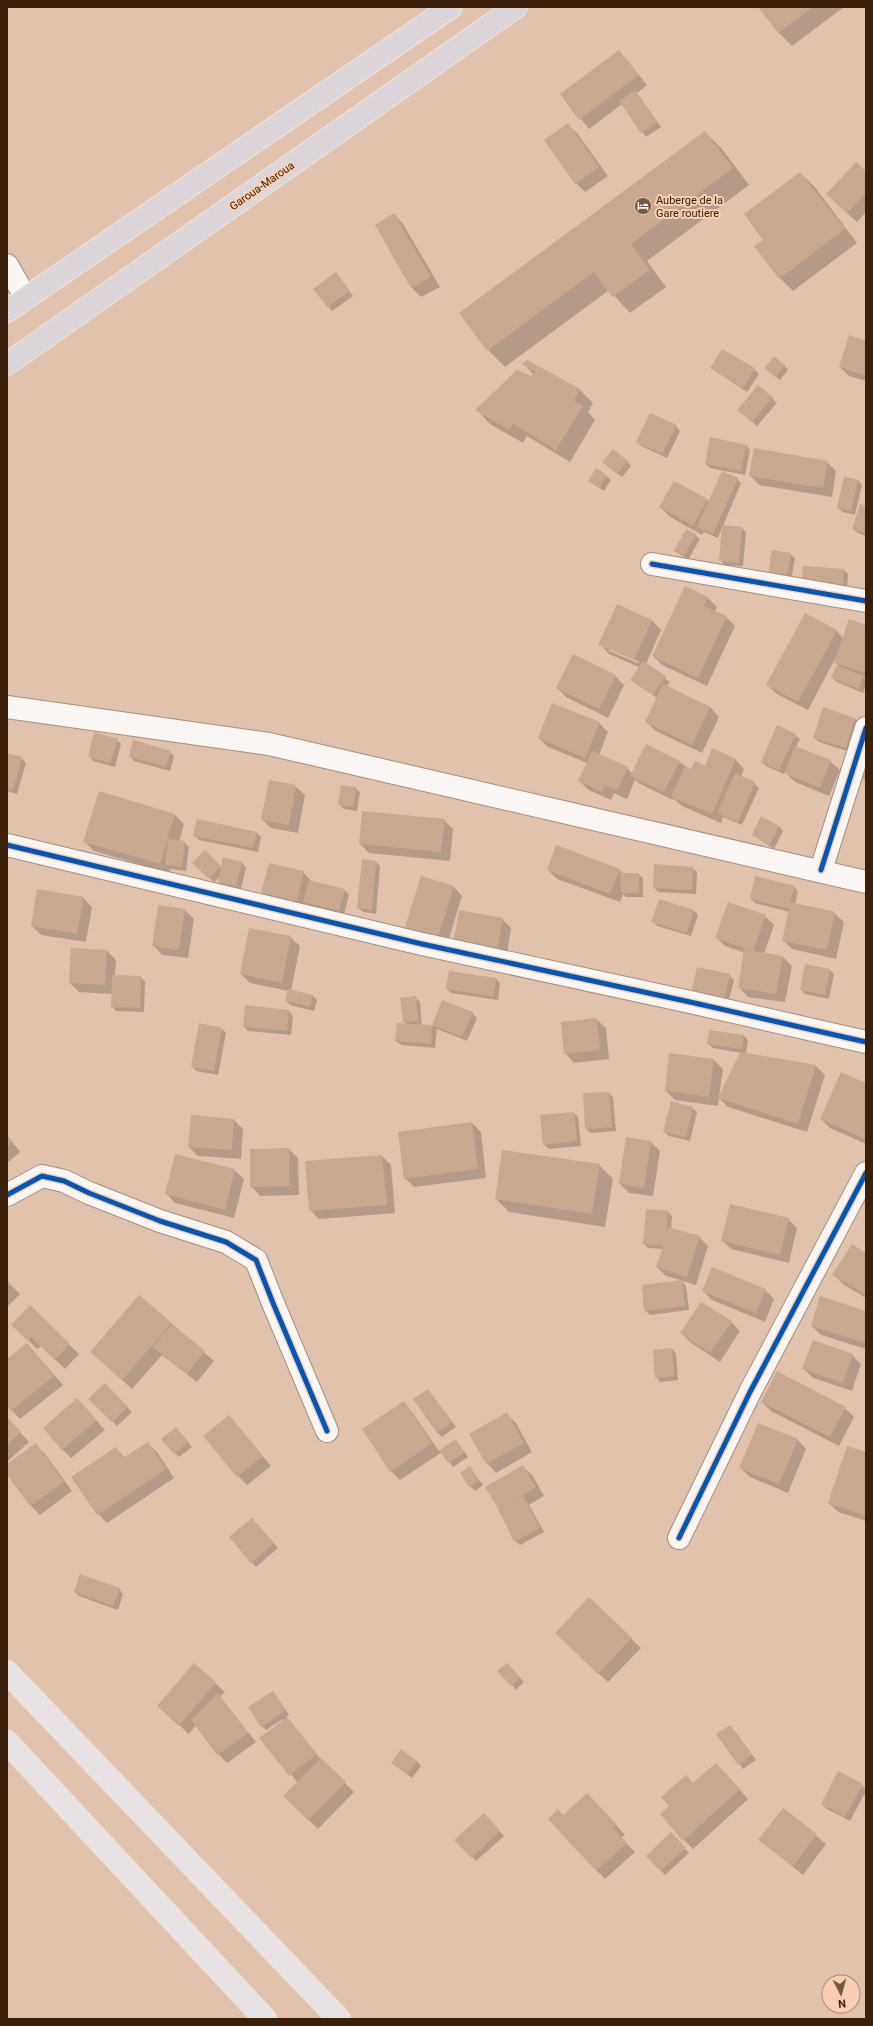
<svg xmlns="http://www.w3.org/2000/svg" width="873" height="2026" viewBox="0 0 873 2026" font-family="Roboto,sans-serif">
	<rect width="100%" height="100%" fill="#e1c2ac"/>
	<path fill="#0003" fill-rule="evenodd" d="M759,7H844L792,46L778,32Z
		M619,51L647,85L637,93L661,127L646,137L622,104L589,129L561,94Z
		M567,124L577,133L608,176L585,192L576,183Z
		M705,132L722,149L749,185L647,261L666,287L630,313L609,290L505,367L488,350Z
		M866,172V212L857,222L836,203Z
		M800,173L814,186L857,243L793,291L780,278L765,240Z
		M394,214L403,224L440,287L421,297L412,288L376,225Z
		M340,278L353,296L332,311L315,289Z
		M866,342V381L849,376L840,367Z
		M527,361L580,390L593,403L588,412L595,420L570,462L527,436L523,443L490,424L477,410L532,377L534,375L524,364Z
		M784,365L788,370L780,380L770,372Z
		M711,368L754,369L759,374L747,392Z
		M758,386L777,403L757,426L743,414Z
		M676,426L680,431L667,458L641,446L637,442Z
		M746,445L750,450L745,475L710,468L706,464Z
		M627,461L631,466L622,477L607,466Z
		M827,462L836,471L832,497L759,485L750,475Z
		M606,476L611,480L604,491L589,481Z
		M845,477L858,480L862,485L855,515L843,512L838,508Z
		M737,479L741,483L723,526L742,528L746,532L743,566L724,565L720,560L722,527L718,538L704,532L702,535L669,516L660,507L707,500L709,502Z
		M866,507V536L858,533L853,529Z
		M695,535L700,539L688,560L675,551Z
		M790,554L795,558L791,581L774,579Z
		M844,570L848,574L847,591L806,588Z
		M708,598L717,607L714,612L726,617L735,626L707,686L662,665L653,656Z
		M652,620L661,630L646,664L670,682L666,687L710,707L719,717L702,753L656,731L646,722L657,698L631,680L639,667L609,654L600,644ZM609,648L639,662L638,663L609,651Z
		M866,626V678L863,677L866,680V685L863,693L837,682L832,678L842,669L835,662L836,657L808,710L777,694L767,685L836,630L843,638Z
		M615,676L624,685L608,718L566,697L557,688Z
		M855,719L859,723L850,752L819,742L814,738Z
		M599,723L608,732L599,755L627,768L632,773L679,762L692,770L735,759L744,769L741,777L754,783L759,788L742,825L723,817L721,823L682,806L674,799L673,800L640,784L635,780L627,799L614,793L611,800L589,790L579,781L587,763L548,747L539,738Z
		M795,735L800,739L796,747L830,761L840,770L829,796L795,782L785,772L784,774L766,766L762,762Z
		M117,740L121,744L115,767L93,761L89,756Z
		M170,752L174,756L170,771L134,761L130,756Z
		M7,754L21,758L26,763L17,794L7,791Z
		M295,786L305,795L298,833L271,828L262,819Z
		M355,788L360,792L357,811L344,809L339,804Z
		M99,793L175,815L184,824L179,842H184L189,847L186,871L170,869L169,873L94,851L85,842Z
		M363,812L444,820L453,829L450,861L369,853L360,844Z
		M779,826L783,831L774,849L753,835Z
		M256,832L261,837L258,852L199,840L194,835Z
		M205,852L221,868L241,862L246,867L241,890L223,886L219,882L220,876L214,882L194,863Z
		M363,861L376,862L380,866L376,914L363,912L358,908Z
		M692,868L697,872L696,894L658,892L654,887Z
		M548,870H619L624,874H638L643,878V897H626L623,894L620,902L557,879Z
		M303,872L312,882L344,890L349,894L344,915L307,905L306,910L272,902L262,893Z
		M453,886L462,896L447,945L416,936L407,927Z
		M794,887L798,891L795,904L834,913L844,922L836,959L792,949L783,940L789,912L755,903L751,899Z
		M83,898L92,907L86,942L41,935L32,926Z
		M185,910L194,919L188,958L162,955L153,945Z
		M694,911L698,915L691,936L657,926L653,921Z
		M765,916L774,925L764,954L783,957L792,966L785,1002L748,997L739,987L745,953L725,946L716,937Z
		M502,919L511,928L506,960L463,952Z
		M290,937L300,946L291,991L312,995L317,1000L314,1011L290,1005L286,1000L288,991L250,983L241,974Z
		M107,951L116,960L115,976L141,977L145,982L144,1012L116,1011L112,1006V994L79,992L70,983Z
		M806,965L830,970L834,974L829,999L805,994L801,990Z
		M450,972L496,979L500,983L498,1000L451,993L447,989Z
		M729,975L734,980L728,1004L696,997Z
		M415,997L420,1002L422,1026H435L434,1025L472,1013L477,1018L467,1041L437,1029L435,1048L401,1045L396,1041L407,1025L404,1022L401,999Z
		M289,1011L293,1016L291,1035L248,1031L244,1026Z
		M596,1019L606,1028L609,1059L574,1063L565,1053Z
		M222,1029L226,1033L218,1075L196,1071L192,1066Z
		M710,1031L744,1036L748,1040L746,1054L816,1066L825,1075L807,1132L728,1107L719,1098L718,1106L675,1100L666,1091L670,1054L714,1060L723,1069L719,1097L741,1053L713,1048L708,1044Z
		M842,1073L866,1084V1144L830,1128L821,1119Z
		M609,1093L613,1097L616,1131L591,1133L586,1129Z
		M692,1108L697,1112L690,1141L669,1136L664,1132Z
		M574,1113L578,1117L581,1146L549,1149L544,1145Z
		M234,1120L243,1129L241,1159L198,1156L189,1147Z
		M472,1123L481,1132L486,1178L414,1187L405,1178Z
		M7,1135L20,1152L7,1163Z
		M650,1141L660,1151L653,1196L629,1193L620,1184Z
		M289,1149L298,1158L299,1195L260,1196L251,1186Z
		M382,1156L391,1165L395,1213L319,1219L310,1210Z
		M599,1165L613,1179L605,1227L509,1212L496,1199Z
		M234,1170L244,1179L234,1218L175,1203L166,1193Z
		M668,1212L672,1216L671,1229L699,1237L708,1246L696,1285L666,1276L657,1267L663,1249L648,1248L644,1244Z
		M788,1219L797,1228L789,1263L731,1249L722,1240Z
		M866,1254V1298L843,1284L834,1275Z
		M7,1281L20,1294L7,1307Z
		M682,1281L686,1286L689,1310L650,1315L645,1310Z
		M765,1290L774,1299L765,1322L712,1300L703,1291Z
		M140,1296L214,1361L197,1382L162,1355L132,1389L91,1352Z
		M30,1307L79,1354L65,1369L41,1346L37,1349L12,1325Z
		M866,1312V1349L821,1335L812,1326Z
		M731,1322L740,1331L720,1362L690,1342L681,1333Z
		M27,1344L63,1385L20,1419L7,1405V1361Z
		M672,1349L676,1354L678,1380L660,1382L656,1377Z
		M852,1355L861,1364L852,1391L813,1378L804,1369Z
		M105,1384L132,1412L117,1426L90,1399Z
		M428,1390L456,1427L442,1437L437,1432Z
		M403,1402L412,1412L439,1451L456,1440L468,1457L453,1467L442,1452L400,1480L391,1471Z
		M762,1402L845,1408L854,1417L839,1446L771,1411Z
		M86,1409L105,1430L71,1458L62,1449Z
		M506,1414L516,1423L532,1452L496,1473L487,1463L470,1434Z
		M229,1416L271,1466L247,1485L238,1476Z
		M7,1418L29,1442L7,1462Z
		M180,1432L192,1447L179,1457L175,1453Z
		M797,1439L806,1449L788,1493L750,1477L740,1468Z
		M147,1443L157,1452L174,1478L107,1523L98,1514L116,1448L125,1458Z
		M36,1445L45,1454L72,1491L40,1515L31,1506L7,1473V1465Z
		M866,1453V1521L838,1512L829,1503Z
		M522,1466L532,1475L544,1496L529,1505L544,1532L520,1545L515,1541L499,1511Z
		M470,1468L483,1485L475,1491L470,1486Z
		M256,1523L278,1548L256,1567L230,1537Z
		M119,1589L123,1594L118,1610L79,1596L75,1592Z
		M589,1598L641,1648L608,1682L565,1642Z
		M507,1664L524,1682L516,1690L512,1685Z
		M215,1683L225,1692L220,1697L256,1742L227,1763L218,1754L196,1725L189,1734L158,1706Z
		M273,1692L289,1715L286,1717L324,1763L354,1792L318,1829L284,1796L298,1783L261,1738L284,1721L283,1719L266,1730L262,1726Z
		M734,1730L756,1760L743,1769L717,1735Z
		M417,1761L421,1766L412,1778L397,1767Z
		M725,1773L748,1799L693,1849L684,1840L694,1784Z
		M862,1785L866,1791L850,1821L827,1809L822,1804Z
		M596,1803L625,1835L621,1838L635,1852L605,1879L596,1870Z
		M783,1809L826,1844L803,1875L759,1839Z
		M484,1814L504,1836L476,1861L456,1840Z
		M676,1838L689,1853L665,1875L647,1856Z"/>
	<path fill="#c8a88f" d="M758,7H813L778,33Z
		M619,50L639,75L579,120L560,94Z
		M635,90L657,122L641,133L619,101Z
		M568,123L599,167L575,184L544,140Z
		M705,131L733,168L631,244L650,270L612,297L594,272L487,351L459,313Z
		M856,162L866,171V193L847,213L826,194Z
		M800,172L845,229L779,279L754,246L763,240L744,214Z
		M394,213L431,277L411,288L375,225Z
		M336,272L350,291L327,307L313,289Z
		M849,335L866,341V376L839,367Z
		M722,349L755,368L743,388L710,368Z
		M774,356L785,365L775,377L764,368Z
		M527,360L580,389L574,401L583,406L556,450L513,424L509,430L475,410L517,370L531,376L535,372L522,364Z
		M758,385L773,397L752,422L737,410Z
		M650,413L677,425L662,454L636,442Z
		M710,437L746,445L741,471L705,464Z
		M754,448L828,461L823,488L749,476Z
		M613,449L628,461L617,474L602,462Z
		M596,468L607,475L599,488L588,481Z
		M722,471L738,478L713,534L697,527Z
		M844,476L858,480L851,511L837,508Z
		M674,481L708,499L693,526L659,507Z
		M860,504L866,506V533L852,529Z
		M722,525L742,527L739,563L719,561Z
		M686,529L696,534L684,556L674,551Z
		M772,550L791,553L787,577L768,575Z
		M803,566L844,569L843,587L801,584Z
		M685,586L708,597L704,606L727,616L698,678L652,656Z
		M617,604L652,620L634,660L598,645Z
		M805,613L837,630L798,702L766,685Z
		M849,619L866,625V673L834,663Z
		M573,654L616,675L599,709L556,688Z
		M643,661L666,676L653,695L630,680Z
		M837,665L863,676L859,689L831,678Z
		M663,684L710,707L692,745L645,722Z
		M552,703L600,722L585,758L538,738Z
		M823,707L855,718L846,748L813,738Z
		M777,725L796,734L779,770L761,762Z
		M94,732L118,739L110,763L88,757Z
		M133,740L171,751L166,767L129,757Z
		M646,744L680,761L664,792L630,776Z
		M795,746L831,760L820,788L784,773Z
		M712,748L736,759L712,814L671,797L685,766L691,769L695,761L705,766Z
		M592,751L628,767L617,791L605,785L602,792L578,781Z
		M7,753L22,757L13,790L7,789Z
		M866,766V780L862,779Z
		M735,773L755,782L738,822L717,813Z
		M269,780L296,785L289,825L261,820Z
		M341,785L356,787L353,807L338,805Z
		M99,791L175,814L160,864L83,842Z
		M362,811L445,819L441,852L359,844Z
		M761,816L779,826L770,845L752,835Z
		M197,819L257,832L253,848L193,836Z
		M168,839L185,841L182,867L165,865Z
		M556,845L620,869L610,894L547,870Z
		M205,850L221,866L209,879L192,863Z
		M223,857L242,862L236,886L218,882Z
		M362,859L376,861L372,910L357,908Z
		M269,863L304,871L297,902L261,893Z
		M654,864L693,867L692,890L653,888Z
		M620,873H639V893H621Z
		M421,876L454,886L438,937L405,927Z
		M755,876L795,886L790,902L835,912L827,950L782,941L789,909L750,899Z
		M309,880L345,889L339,911L303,902Z
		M37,889L84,897L77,934L31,926Z
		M659,899L694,910L687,933L651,922Z
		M728,902L766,915L753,951L715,938Z
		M158,905L185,909L179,950L152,946Z
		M459,910L503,918L497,951L453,944Z
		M249,928L291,936L282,983L240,974Z
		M71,948L107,950L105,985L69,983Z
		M744,949L783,956L776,994L738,988Z
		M805,964L830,969L825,995L800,990Z
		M697,967L730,974L724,1000L691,993Z
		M449,971L496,978L494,997L446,989Z
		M112,975L141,976L140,1008L111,1007Z
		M288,989L313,995L310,1007L285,1001Z
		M416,996L418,1021L403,1022L400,998Z
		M442,1000L473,1012L462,1037L432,1025Z
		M245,1005L289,1010L287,1031L243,1027Z
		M597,1018L600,1050L564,1054L561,1022Z
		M199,1023L222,1028L214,1071L191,1067Z
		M397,1023L432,1025L431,1044L395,1041Z
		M709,1030L744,1035L742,1049L707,1044Z
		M740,1052L816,1065L798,1124L718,1098Z
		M669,1053L714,1059L709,1097L665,1091Z
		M841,1072L866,1083L865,1139L820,1119Z
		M609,1092L612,1127L585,1129L583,1093Z
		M671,1101L693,1107L686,1137L663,1132Z
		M574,1112L577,1141L543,1145L540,1115Z
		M191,1115L234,1119L232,1150L188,1147Z
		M472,1122L478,1169L404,1179L398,1132Z
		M7,1136L12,1142L7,1147Z
		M626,1137L651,1141L644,1188L619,1184Z
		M289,1148L290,1186L250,1187V1149Z
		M502,1150L600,1164L592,1214L495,1199Z
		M175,1154L235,1169L225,1210L165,1194Z
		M382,1155L387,1205L309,1211L305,1161Z
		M730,1204L789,1218L780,1255L721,1241Z
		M646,1209L668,1211L666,1234L668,1227L700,1236L687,1277L656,1267L663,1246L643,1244Z
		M852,1244L866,1253V1295L832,1275Z
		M712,1267L766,1289L756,1313L702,1291Z
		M7,1280L11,1284L7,1288Z
		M682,1280L685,1306L644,1311L642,1285Z
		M139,1295L172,1323L122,1380L90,1352Z
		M820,1296L866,1311V1343L811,1326Z
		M701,1302L732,1321L710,1353L680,1333Z
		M30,1305L70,1344L55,1360L31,1337L28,1341L11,1325Z
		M172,1324L205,1351L187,1374L153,1347Z
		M813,1340L853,1354L843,1383L802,1369Z
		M27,1343L54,1376L11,1411L7,1406V1359Z
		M672,1348L674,1376L655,1378L653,1350Z
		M777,1371L846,1407L830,1437L761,1402Z
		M105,1383L128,1407L112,1422L88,1399Z
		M428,1389L452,1422L437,1433L413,1399Z
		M77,1398L97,1420L62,1450L43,1428Z
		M404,1401L432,1443L390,1472L362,1429Z
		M507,1412L524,1443L486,1464L469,1434Z
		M229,1415L263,1456L237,1477L203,1436Z
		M7,1417L21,1432L7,1445Z
		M758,1423L798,1439L779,1484L739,1468Z
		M176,1427L188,1442L174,1454L161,1439Z
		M456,1439L464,1453L448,1463L439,1450Z
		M148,1442L166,1469L97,1515L71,1477L116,1447L123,1458Z
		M36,1443L64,1482L30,1506L7,1475V1464Z
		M847,1446L866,1452V1516L828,1503Z
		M523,1465L536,1487L508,1504L523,1496L540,1528L514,1542L499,1510L485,1487Z
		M470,1466L479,1481L469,1487L460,1473Z
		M252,1518L274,1543L251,1563L229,1537Z
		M80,1574L120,1588L113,1606L74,1592Z
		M589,1597L632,1638L598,1674L555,1633Z
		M194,1663L216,1682L179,1726L157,1706Z
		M507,1663L520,1677L511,1686L497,1671Z
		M273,1691L286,1710L261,1727L248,1707Z
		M218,1693L248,1733L217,1755L191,1720Z
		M287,1717L317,1754L289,1776L259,1738Z
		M730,1725L752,1755L738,1765L716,1734Z
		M401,1749L417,1761L407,1774L391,1763Z
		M321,1758L346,1782L308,1820L283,1796Z
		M716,1763L740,1789L683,1841L660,1814L669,1806L661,1797L686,1775L693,1783Z
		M838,1771L863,1784L845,1817L821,1804Z
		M587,1793L617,1825L613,1828L627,1843L596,1871L548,1819L558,1809L563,1815Z
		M783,1808L817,1834L793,1866L758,1840Z
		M484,1813L500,1831L471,1858L454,1840Z
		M671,1832L686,1848L660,1871L646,1856Z"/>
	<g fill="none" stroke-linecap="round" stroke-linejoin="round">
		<g stroke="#a88e7a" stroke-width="24">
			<path id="minor" d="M7,265L26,298
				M652,564L866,601
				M7,707L269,744L866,882
				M7,845L422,944L690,1002L866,1042
				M821,870L866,728
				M7,1195L42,1176L64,1181L89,1193L160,1221L226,1242L256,1260L273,1303L327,1431
				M679,1538L750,1392L866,1173"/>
		</g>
		<g stroke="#f2e4da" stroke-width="24">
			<path id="major" d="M7,1672L339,2019
				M7,1742L265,2019"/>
		</g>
		<g stroke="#f2e4da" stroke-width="24">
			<path id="highway" d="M7,311L451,7
				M7,364L516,7"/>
		</g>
		<use href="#minor" stroke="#faf6f3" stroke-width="22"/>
		<use href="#major" stroke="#e9e2e4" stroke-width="22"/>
		<use href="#highway" stroke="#dcd5da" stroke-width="22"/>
		<g stroke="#facfb1" stroke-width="8">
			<path id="cycleway" d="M652,564L866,601
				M7,845L422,944L690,1002L866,1042
				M821,870L866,728
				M7,1195L42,1176L64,1181L89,1193L160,1221L226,1242L256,1260L273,1303L327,1431
				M679,1538L750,1392L866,1173"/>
		</g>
		<use href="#cycleway" stroke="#0057b8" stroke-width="5"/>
	</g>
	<defs>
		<g id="hotel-disc" transform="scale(0.9)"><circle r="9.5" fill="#745943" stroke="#facfb1"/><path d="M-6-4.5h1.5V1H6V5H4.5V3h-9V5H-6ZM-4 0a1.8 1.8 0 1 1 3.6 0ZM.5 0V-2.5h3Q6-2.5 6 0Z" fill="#fff"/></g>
	</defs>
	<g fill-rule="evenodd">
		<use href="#hotel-disc" x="643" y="206"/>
	</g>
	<g text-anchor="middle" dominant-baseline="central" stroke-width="4" stroke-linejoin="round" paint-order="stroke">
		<g font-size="11" fill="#3a200a" stroke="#facfb1">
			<text transform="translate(262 186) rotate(-35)">Garoua-Maroua</text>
		</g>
		<g font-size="11" fill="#3a200a" stroke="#facfb1" text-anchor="start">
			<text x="656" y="200">Auberge de la<tspan x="656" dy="13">Gare routiere</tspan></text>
		</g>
	</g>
	<rect width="873" height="2026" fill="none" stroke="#3a200a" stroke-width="16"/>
	<g transform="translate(841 1994) rotate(174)"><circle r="19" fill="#facfb1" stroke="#ad896e"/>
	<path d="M0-3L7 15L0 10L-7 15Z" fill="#745943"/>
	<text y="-6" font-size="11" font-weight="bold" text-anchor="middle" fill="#3a200a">N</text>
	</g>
</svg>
